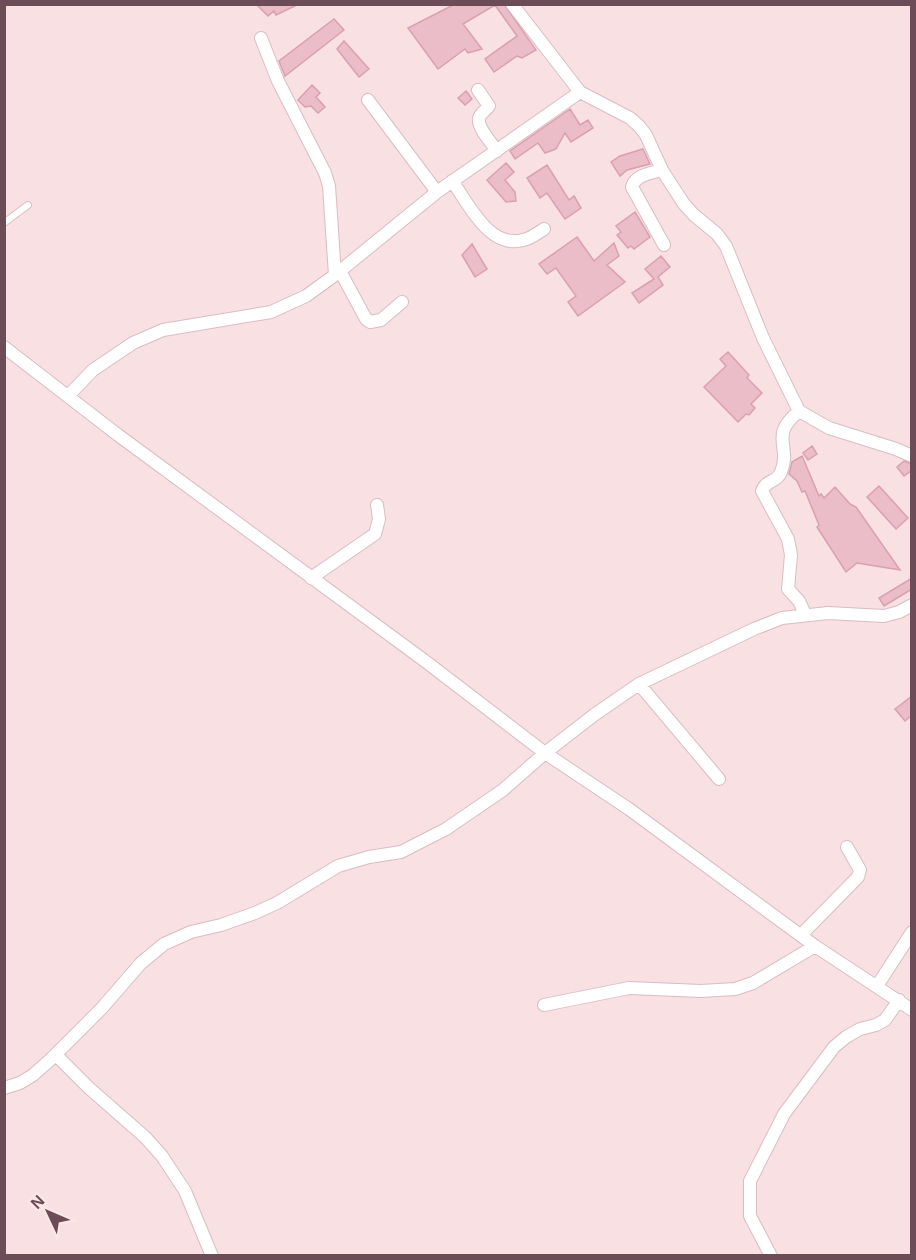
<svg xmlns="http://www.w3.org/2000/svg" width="916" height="1260" viewBox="0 0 916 1260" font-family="Helvetica,sans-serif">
	<rect width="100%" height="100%" fill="#f9e1e3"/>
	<path fill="#eabdc9" stroke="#db9fb0" stroke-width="1.5" d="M256,4H299L276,15L274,11L268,16Z
		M455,4H504L536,50L522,58L517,56L494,72L485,59L517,36L495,5L463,24L482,49L468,53L465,49L438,69L408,28Z
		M334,19L344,30L285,76L279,61Z
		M344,41L369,69L359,77L337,49Z
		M312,85L320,93L316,97L325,107L318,113L311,106L305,107L298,100Z
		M466,91L472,99L465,105L458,98Z
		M570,109L580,125L588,120L593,128L571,142L565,133L556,149L545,153L538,143L515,159L510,151Z
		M643,149L650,164L627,170L620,176L611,162L620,156Z
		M506,163L514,172L505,180L515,192L516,201L506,202L487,180Z
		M547,165L569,200L574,196L581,208L565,219L547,193L540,198L527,178Z
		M635,212L650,237L634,249L631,246L628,248L617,235L621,232L616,226Z
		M577,237L594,261L614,243L619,256L607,265L625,282L578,316L568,302L576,296L556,268L547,274L539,264Z
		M472,244L487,269L475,277L462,255Z
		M661,256L670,267L658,277L663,285L639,303L632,293L654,279L645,269Z
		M728,352L749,375L747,378L762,393L751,404L755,408L749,415L746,414L738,422L704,387L726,366L720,359Z
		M812,446L817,454L808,460L803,453Z
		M802,456L819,496L821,494L824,498L835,487L850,504L856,507L900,570L857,563L846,572L817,527L819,525L805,491L802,492L797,481L789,474L792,462Z
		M904,461L912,464V470L904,476L897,467Z
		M879,486L908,518L896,529L867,497Z
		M912,578V589L884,606L879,598Z
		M912,696V715L905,721L895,709Z"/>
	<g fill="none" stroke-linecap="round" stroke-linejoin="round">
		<g stroke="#d8bdc2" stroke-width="8">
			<path id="lane" d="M4,223L28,205"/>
		</g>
		<g stroke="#d8bdc2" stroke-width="14">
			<path id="street" d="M512,4L580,92L630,118L639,126L646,135L662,170L684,204L694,215L717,234L726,246L763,338L799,411L829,428L896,449L912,456
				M261,38L278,81L325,173L329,186L335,275
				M478,90L489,106C486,110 480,114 479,118C477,128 492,143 497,151
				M368,100L437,192
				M662,170C651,173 635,175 632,187L664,245
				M452,181C469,204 489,249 523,240C530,239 538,233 544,229
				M340,271L366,319L370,322L381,320L402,302
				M4,347L118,435L425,661L545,753L629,809L815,946L912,1010
				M68,396L93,370L133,343L163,330L271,312L306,296L335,275L437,192L580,92
				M799,411C768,437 792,445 781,472C778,482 765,480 762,491L788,539L791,555L788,589L799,601L805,614
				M311,578L375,534L379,519L377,505
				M639,684L719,779
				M801,935L858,877L860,870L847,847
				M877,986L912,932
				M544,1005L629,988L701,991L735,989L753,983L815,946
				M56,1055L89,1088L145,1137L162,1156L185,1191L212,1256
				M4,1088L20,1083L33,1075L50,1060L102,1008L141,963L164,944L191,932L221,925L255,913L277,903L338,866L369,857L401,852L446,829L503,790L545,753L594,715L639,684L754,629L782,618L828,613L884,616L899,612L912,605
				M771,1256L750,1216V1181L784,1114L834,1047L846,1037L860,1029L876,1025L885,1020L899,1000"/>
		</g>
		<use href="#lane" stroke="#fff" stroke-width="6"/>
		<use href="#street" stroke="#fff" stroke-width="12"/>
	</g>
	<rect width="916" height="1260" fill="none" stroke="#6c4c56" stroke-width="12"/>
	<g transform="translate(48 1212) rotate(314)" stroke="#fce7e8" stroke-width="4.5" paint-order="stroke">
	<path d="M0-4.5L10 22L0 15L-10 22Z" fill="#6c4c56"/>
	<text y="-9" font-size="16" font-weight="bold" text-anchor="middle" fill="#6c4c56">N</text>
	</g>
</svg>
